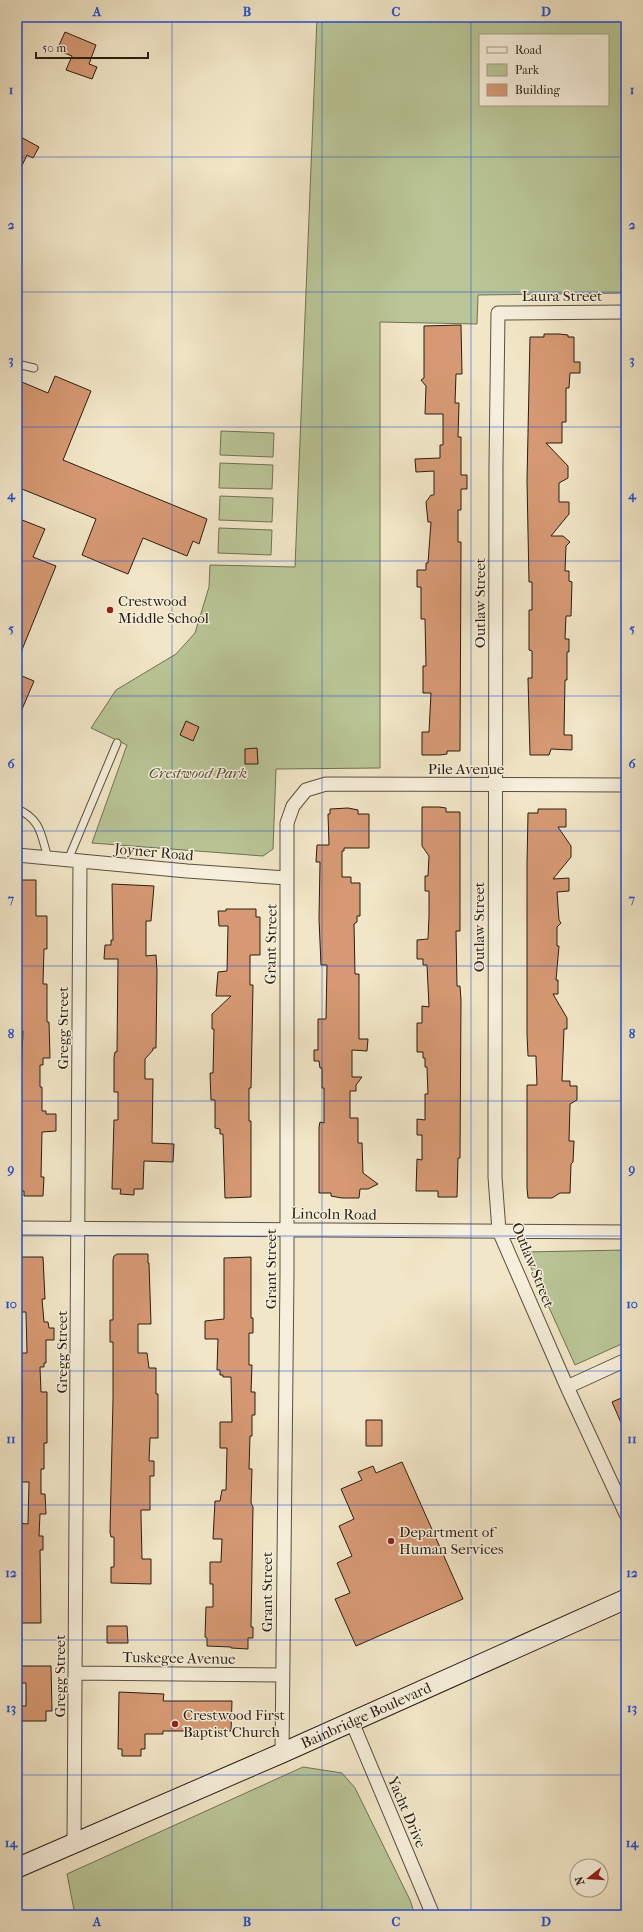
<svg xmlns="http://www.w3.org/2000/svg" width="643" height="1932" viewBox="0 0 643 1932" font-family="'IM FELL French Canon',serif">
	<rect width="100%" height="100%" fill="#f1e6c7"/>
	<filter id="stains"><feTurbulence type="fractalNoise" baseFrequency=".005" numOctaves="4"/><feColorMatrix values="0 0 0 0 .2 0 0 0 0 .09 0 0 0 0 .02 0 0 0 .5 -.17"/></filter>
	<radialGradient id="worn" r=".72"><stop offset=".6" stop-color="#630" stop-opacity="0"/><stop offset="1" stop-color="#630" stop-opacity=".3"/></radialGradient>
	<path fill="#b9c596" stroke="#707254" fill-rule="evenodd" d="M317,17H626V293L478,295L477,324L380,322V768L276,769L273,849L263,856L92,843L127,745L91,728L116,690L176,654L195,633L209,587L210,565L295,567ZM480,35H608V105H480Z
		M221,431L274,433L273,457L220,455Z
		M220,463L273,465L272,489L219,488Z
		M220,496L273,498L272,522L219,520Z
		M219,528L272,530L271,555L218,553Z
		M626,1250V1342L575,1365L524,1252Z
		M303,1767L342,1773L355,1788L410,1900L415,1915H75L67,1874Z"/>
	<path fill="#d69973" stroke="#281e13" d="M65,32L96,45L89,64L97,67L92,79L66,70L72,56L57,50Z
		M17,135L39,147L33,158L27,155L17,176Z
		M461,325L462,374H456L455,403H459L458,437H461V475H467V489H461V510H458V542H461V547L460,751H447V754L440,755H422V732H429L431,693H423V666H426L425,619H421V587H417V570H426V563H428L431,522H428L426,502L431,495H434V471L416,472L415,459L440,458V445H443V414H425L426,386L421,380L424,378V326Z
		M544,334H559L568,335V337H574V362H580V373H570L569,388H566V422H562V443H546L568,466V478L559,483V502H569V514L551,536H563L570,542L566,546L565,571H569V581L572,582L571,616H566L565,639H569V652H567V680H565L564,735H572V750L551,749L549,755H530L528,678H532V651L529,650V610H532V582H529L527,481L530,337H544Z
		M55,376L91,391L63,460L207,519L199,544L193,541L187,556L143,538L128,574L113,568L82,555L96,519L17,487V380L48,393Z
		M17,518L45,529L33,557L56,566L17,662Z
		M17,674L34,681L17,721Z
		M186,721L199,727L193,741L180,735Z
		M257,748L258,764H245V749Z
		M422,807H439L446,808V812H460V931H456L457,986H460L461,1000L460,1158H458L457,1197H438V1191H416L417,1159L422,1160V1135H417V1119L425,1120V1094H428L427,1067H425V1058H423V1052H417V1023H422V1006L429,1007L427,965H423V959H417V940L428,939L429,917V891H425V876H428L429,856L422,846Z
		M348,808L358,810V814H369V848H344V851H342V877H351V883H360V916H357V922L354,924L355,974H359V1039H368L367,1051L352,1050V1077H362L356,1085V1091H350V1118H358V1143H362L363,1173L378,1184L368,1189H360L359,1198H342L331,1196V1193H319V1127L320,1122L324,1123V1088H322V1068H320L319,1061H314V1050H318V1019H326L327,965H321L319,919L320,862H316L317,845H329L328,814H330V809Z
		M538,809H566V827H558L571,846V857L553,879L569,878V891L557,892L559,920L561,923L557,927V946H559L556,980H558V994H553L567,1018V1029H564L562,1081H570V1086H577V1100L570,1104L569,1141H574L573,1162L571,1164L570,1193H560L552,1198H528L527,1188V1085H537L536,1059V1056H528L527,1034V864L528,813H538Z
		M17,880H36V916H47V949H44L43,984H47V1022H49L50,1058H43V1065H40V1087H42V1111H46V1114H56V1131L42,1132L41,1177H44L43,1196H24V1191H17V1076H21L23,1031H17Z
		M112,884L154,886L151,921H146V956L156,955L157,971L156,1048H153V1050L145,1059V1079H153L152,1143L174,1144L173,1162L144,1161L143,1189H134V1195L120,1194L121,1189H112L114,1120H118V1092H114V1058L115,1052H117L118,959H104L105,945H111V940H113Z
		M226,909H256V917H260V955H250V985H253L251,1088H249V1121H251V1197L225,1198L223,1134H220V1129L215,1128V1100H211L210,1073H213L214,1029H212V1014L231,996H216L218,972L227,971L228,926H219L218,911H226Z
		M117,1254H148V1263H149L151,1324H138V1353H147L149,1368H156V1394H158V1438H150L149,1461H154V1476H150V1510H141V1515L142,1559H151V1584L111,1583V1567H114V1537H111L110,1532L113,1399V1342H110V1320H113V1260L114,1256Z
		M17,1257H43L45,1299H42L44,1322H48L49,1328H54V1340H46V1363H44V1367H40L41,1392H47V1443H44V1469H41V1494H45L46,1514H40L39,1536H43V1550H40L41,1623H17V1523L28,1524L29,1482H19L17,1421H22V1380H17V1353H27L26,1312H17Z
		M251,1257V1318H253V1333H249V1365H252L251,1392H255V1415H252V1436H250L249,1469H252L251,1503L253,1507L251,1627H253V1638H248V1649L231,1648V1647L207,1646V1638L205,1637L206,1607H213V1584H210V1562H221L222,1539H213L215,1501H220L222,1490H226L227,1448H220V1422H232L231,1377H223V1375H220V1370H217L218,1339H205V1321L224,1319V1258Z
		M626,1396V1434L612,1402Z
		M366,1420H382V1446H366Z
		M402,1462L463,1599L356,1646L335,1599L350,1593L337,1563L352,1556L339,1526L354,1519L341,1489L362,1480L358,1472L373,1466L376,1473Z
		M107,1626H127L128,1643H107Z
		M17,1666H51L52,1711H46V1721H17V1706H26V1683H17Z
		M119,1692L164,1694L163,1701H232L231,1731H163V1734H145V1749H141V1756H122V1749H118Z"/>
	<g fill="none" stroke-linecap="round" stroke-linejoin="round">
		<g stroke="#5a5040" stroke-width="9">
			<path id="lane" d="M17,364L34,368
				M17,809C41,819 41,835 48,858
				M68,860L117,743"/>
		</g>
		<g stroke="#5a5040" stroke-width="15">
			<path id="street" d="M626,312L498,313L496,464L495,1122V1177L499,1231L567,1387L626,1514
				M17,855L187,871L287,878
				M17,1228L626,1232
				M567,1387L626,1360
				M76,1673L282,1675
				M352,1722L433,1915
				M282,1753L287,1273V823L293,806L306,790L326,784L626,785
				M74,1844L80,861"/>
		</g>
		<g stroke="#281e13" stroke-width="21">
			<g id="secondary">
				<path id="s1" d="M17,1868L282,1753L626,1599"/>
			</g>
		</g>
		<use href="#lane" stroke="#f6efdb" stroke-width="7"/>
		<use href="#street" stroke="#f6efdb" stroke-width="13"/>
		<use href="#secondary" stroke="#f6efdb" stroke-width="19"/>
	</g>
	<path fill="none" stroke="#1d4ed8" stroke-width="1" stroke-opacity="0.55" d="M172,17V1915M322,17V1915M471,17V1915M17,157H626M17,292H626M17,427H626M17,561H626M17,696H626M17,831H626M17,966H626M17,1101H626M17,1236H626M17,1371H626M17,1505H626M17,1640H626M17,1775H626"/>
	<g fill="#8f2418" stroke="#f6efdb" stroke-width="1.5">
		<circle cx="110" cy="610" r="4"/>
		<circle cx="391" cy="1541" r="4"/>
		<circle cx="175" cy="1724" r="4"/>
	</g>
	<g text-anchor="middle" dominant-baseline="central" stroke-width="3" stroke-linejoin="round" paint-order="stroke">
		<g font-size="15" fill="#281e13" stroke="#f6efdb">
			<text x="562" y="296">Laura Street</text>
			<text transform="translate(480 603) rotate(-90)">Outlaw Street</text>
			<text x="466" y="769">Pile Avenue</text>
			<text transform="translate(154 852) rotate(5)">Joyner Road</text>
			<text transform="translate(479 927) rotate(-90)">Outlaw Street</text>
			<text transform="translate(271 944) rotate(-89)">Grant Street</text>
			<text transform="translate(63 1028) rotate(-90)">Gregg Street</text>
			<text transform="translate(334 1214) rotate(1)">Lincoln Road</text>
			<text transform="translate(533 1265) rotate(68)">Outlaw Street</text>
			<text transform="translate(271 1269) rotate(-90)">Grant Street</text>
			<text transform="translate(62 1352) rotate(-90)">Gregg Street</text>
			<text transform="translate(267 1592) rotate(-90)">Grant Street</text>
			<text transform="translate(179 1658) rotate(1)">Tuskegee Avenue</text>
			<text transform="translate(60 1676) rotate(-90)">Gregg Street</text>
			<text stroke="none"><textPath href="#s1" startOffset="381">Bainbridge Boulevard</textPath></text>
			<text transform="translate(407 1812) rotate(67)">Yacht Drive</text>
		</g>
		<g font-size="15" fill="#281e13" stroke="#f6efdb" text-anchor="start">
			<text x="118" y="601">Crestwood<tspan x="118" dy="17">Middle School</tspan></text>
			<text x="399" y="1532">Department of<tspan x="399" dy="17">Human Services</tspan></text>
			<text x="183" y="1715">Crestwood First<tspan x="183" dy="17">Baptist Church</tspan></text>
		</g>
		<g font-size="15" font-style="italic" fill="#54503a" stroke="#f6efdb">
			<text x="198" y="773">Crestwood Park</text>
		</g>
	</g>
	<rect width="643" height="1932" fill="none" stroke="#f1e6c7" stroke-width="44"/>
	<rect x="479" y="34" width="130" height="72" fill="#f6efdb" stroke="#a49b8b"/>
	<rect x="487" y="47" width="20" height="6" fill="#f6efdb" stroke="#a49b8b"/>
	<text x="515" y="54" font-size="12" fill="#281e13">Road</text>
	<rect x="487" y="64" width="20" height="12" fill="#b9c596" stroke="#a49b8b"/>
	<text x="515" y="74" font-size="12" fill="#281e13">Park</text>
	<rect x="487" y="84" width="20" height="12" fill="#d69973" stroke="#a49b8b"/>
	<text x="515" y="94" font-size="12" fill="#281e13">Building</text>
	<g transform="translate(589 1878) rotate(253)"><circle r="19" fill="#f6efdb" stroke="#a49b8b"/>
	<path d="M0-3L7 15L0 10L-7 15Z" fill="#8f2418"/>
	<text y="-6" font-size="11" font-weight="bold" text-anchor="middle" fill="#281e13">N</text>
	</g>
	<path d="M36 52v6h112v-6" fill="none" stroke="#281e13" stroke-width="2"/>
	<text x="42" y="52" font-size="12" fill="#281e13" stroke="#f6efdb" stroke-width="3" paint-order="stroke">50 m</text>
	<rect x="22" y="22" width="599" height="1888" fill="none" stroke="#1d4ed8" stroke-width="1.5"/>
	<g font-size="13" text-anchor="middle" font-weight="bold" fill="#1d4ed8">
		<text x="97" y="16">A</text>
		<text x="247" y="16">B</text>
		<text x="396" y="16">C</text>
		<text x="546" y="16">D</text>
		<text x="11" y="94">1</text>
		<text x="632" y="94">1</text>
		<text x="11" y="229">2</text>
		<text x="632" y="229">2</text>
		<text x="11" y="364">3</text>
		<text x="632" y="364">3</text>
		<text x="11" y="499">4</text>
		<text x="632" y="499">4</text>
		<text x="11" y="633">5</text>
		<text x="632" y="633">5</text>
		<text x="11" y="768">6</text>
		<text x="632" y="768">6</text>
		<text x="11" y="903">7</text>
		<text x="632" y="903">7</text>
		<text x="11" y="1038">8</text>
		<text x="632" y="1038">8</text>
		<text x="11" y="1173">9</text>
		<text x="632" y="1173">9</text>
		<text x="11" y="1308">10</text>
		<text x="632" y="1308">10</text>
		<text x="11" y="1443">11</text>
		<text x="632" y="1443">11</text>
		<text x="11" y="1577">12</text>
		<text x="632" y="1577">12</text>
		<text x="11" y="1712">13</text>
		<text x="632" y="1712">13</text>
		<text x="11" y="1847">14</text>
		<text x="632" y="1847">14</text>
		<text x="97" y="1926">A</text>
		<text x="247" y="1926">B</text>
		<text x="396" y="1926">C</text>
		<text x="546" y="1926">D</text>
	</g>
	<rect width="100%" height="100%" filter="url(#stains)"/>
	<rect width="100%" height="100%" fill="url(#worn)"/>
</svg>
